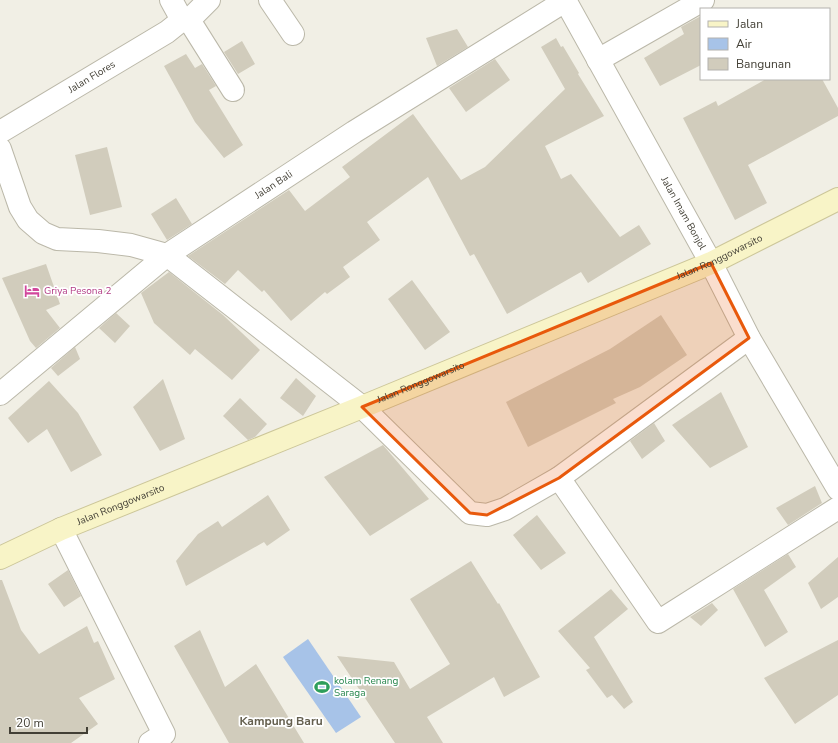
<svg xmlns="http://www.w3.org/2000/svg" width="838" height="743" viewBox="0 0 838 743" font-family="'Nunito Sans',sans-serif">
	<rect width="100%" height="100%" fill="#f1efe5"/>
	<path fill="#a7c3e8" d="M308,639L361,717L336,733L283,657Z"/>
	<path fill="#d1ccbc" d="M701,16V65L660,86L644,58L684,34L681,27Z
		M457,29L468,47L437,66L426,38Z
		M556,38L561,47L563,46L579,73L578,74L604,116L545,146L561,179L571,174L620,237L639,225L651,244L588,283L581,272L507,314L474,254L470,256L428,177L367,222L380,240L343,267L350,277L327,294L325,292L291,321L264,290L262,292L238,270L225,284L188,256L289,190L305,211L350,177L342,167L413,114L461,180L485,167L565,89L541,47Z
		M242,41L255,64L238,74L224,52Z
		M186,54L195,68L202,64L216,86L209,90L243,145L224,158L195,122L164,66Z
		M495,59L510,80L466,112L449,88Z
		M766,79H822L838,108V116L748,165L767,203L735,220L683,118L716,101L718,106Z
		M107,147L122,207L90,215L75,155Z
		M176,198L192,224L167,240L151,214Z
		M46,264L60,304L46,310L60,328L36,348L30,341L2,278Z
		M169,272L223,315L260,350L232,380L195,349L190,355L154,323L141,293Z
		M412,280L450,332L425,350L388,299Z
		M116,313L130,326L115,343L99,328Z
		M661,315L687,355L640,387L613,399L616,403L528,447L506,402L610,349Z
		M75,347L80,359L58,376L51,368Z
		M296,378L316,396L303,416L280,398Z
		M163,379L185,439L160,451L133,407Z
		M49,381L78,413L102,455L71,472L47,429L28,443L8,418Z
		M721,392L748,447L710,468L672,425Z
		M240,398L267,424L255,437L248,440L223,416Z
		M654,423L665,441L642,459L630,441Z
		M383,445L429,499L370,536L324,477Z
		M815,486L822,503L788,525L776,508Z
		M268,495L290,530L267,546L264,542L186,586L176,561L198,534L218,521L222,527Z
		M537,515L566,553L541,570L513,535Z
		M788,554L796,567L764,590L788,632L765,647L733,589Z
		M838,557V597L821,609L808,583Z
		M471,561L498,604L499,603L540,677L504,697L494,677L427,717L443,743H395L337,656L394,662L410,689L450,664L410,599Z
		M68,570L81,596L64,607L48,584Z
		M0,580H2L21,630L39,654L87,626L94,643L98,641L115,679L79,698L98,724L71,743H0Z
		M611,589L628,609L594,637L633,702L624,709L612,695L607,698L586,670L590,668L558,631Z
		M712,603L718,610L701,626L690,617Z
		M200,630L225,687L256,664L304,743H229L174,646Z
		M838,640V695L795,724L764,678Z"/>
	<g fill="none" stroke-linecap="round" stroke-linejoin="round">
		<g stroke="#bbb8a9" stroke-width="24">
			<g id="street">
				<path d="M171,0L182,20"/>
				<path d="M270,0L293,34"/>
				<path id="s1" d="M565,0L711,263L749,338L838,489"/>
				<path d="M182,20H189L233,90"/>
				<path d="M189,20L209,0"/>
				<path d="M598,60L703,0"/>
				<path id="s2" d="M0,132L167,32L182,20"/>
				<path d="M0,149L20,207L28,220L43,233L57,239L98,241L131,245L167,255L362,407L470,513L487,515L505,509L559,478L749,338"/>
				<path id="s3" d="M0,394L167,255L354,132L565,1"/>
				<path d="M559,478L658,622L838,508"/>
				<path d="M61,529L164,734L150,743"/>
			</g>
		</g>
		<g stroke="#ccc699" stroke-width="24">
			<g id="secondary">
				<path id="s4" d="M0,558L61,529L362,407L711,263L838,199"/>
			</g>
		</g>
		<use href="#street" stroke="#fff" stroke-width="22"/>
		<use href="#secondary" stroke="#f8f4c7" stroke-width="22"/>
	</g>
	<path fill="#e8590c" fill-opacity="0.2" stroke="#e8590c" stroke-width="3" stroke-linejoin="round" d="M711,263L749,338L559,478L487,515L470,513L362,407Z"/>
	<defs>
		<g id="hotel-bare" transform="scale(1.2)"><path d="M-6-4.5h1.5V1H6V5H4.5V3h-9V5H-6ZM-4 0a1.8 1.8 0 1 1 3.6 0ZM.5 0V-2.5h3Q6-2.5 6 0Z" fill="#d1479c" stroke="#fff" stroke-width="2.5" paint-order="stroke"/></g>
		<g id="stadium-bare" transform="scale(1.2)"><path d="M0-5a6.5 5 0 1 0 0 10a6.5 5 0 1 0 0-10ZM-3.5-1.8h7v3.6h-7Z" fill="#2e9e5b" stroke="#fff" stroke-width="2.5" paint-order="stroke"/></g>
	</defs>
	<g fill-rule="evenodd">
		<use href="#hotel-bare" x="32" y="291"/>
		<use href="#stadium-bare" x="322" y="687"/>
	</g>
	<g text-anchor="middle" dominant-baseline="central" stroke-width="3.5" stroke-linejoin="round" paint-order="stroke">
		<g font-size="10" fill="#423f35" stroke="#fff">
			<text stroke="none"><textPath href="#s2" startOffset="107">Jalan Flores</textPath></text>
			<text stroke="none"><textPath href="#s3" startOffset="345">Jalan Bali</textPath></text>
			<text stroke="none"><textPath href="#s1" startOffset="244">Jalan Imam Bonjol</textPath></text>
			<text stroke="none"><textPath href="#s4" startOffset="780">Jalan Ronggowarsito</textPath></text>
			<text stroke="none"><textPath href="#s4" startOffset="456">Jalan Ronggowarsito</textPath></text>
			<text stroke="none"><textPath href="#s4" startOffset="132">Jalan Ronggowarsito</textPath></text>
		</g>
		<g font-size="10" fill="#b23c85" stroke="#fff" text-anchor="start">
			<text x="44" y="291">Griya Pesona 2</text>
		</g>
		<g font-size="10" fill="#27864d" stroke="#fff" text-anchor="start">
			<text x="334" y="681">kolam Renang<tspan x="334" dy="12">Saraga</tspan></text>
		</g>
		<g font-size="12" font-weight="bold" fill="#645f4e" stroke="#fff">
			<text x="281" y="721">Kampung Baru</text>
		</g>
	</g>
	<rect x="700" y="8" width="130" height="72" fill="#ffffff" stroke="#b3b2ae"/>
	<rect x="708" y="21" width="20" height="6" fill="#f8f4c7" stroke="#b3b2ae"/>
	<text x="736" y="28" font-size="12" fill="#423f35">Jalan</text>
	<rect x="708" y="38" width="20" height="12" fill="#a7c3e8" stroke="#b3b2ae"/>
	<text x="736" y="48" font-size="12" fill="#423f35">Air</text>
	<rect x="708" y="58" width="20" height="12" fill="#d1ccbc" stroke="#b3b2ae"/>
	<text x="736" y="68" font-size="12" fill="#423f35">Bangunan</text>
	<path d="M10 727v6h77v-6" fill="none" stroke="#423f35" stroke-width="2"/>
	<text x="16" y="727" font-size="12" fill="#423f35" stroke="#ffffff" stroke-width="3" paint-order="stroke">20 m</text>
</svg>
